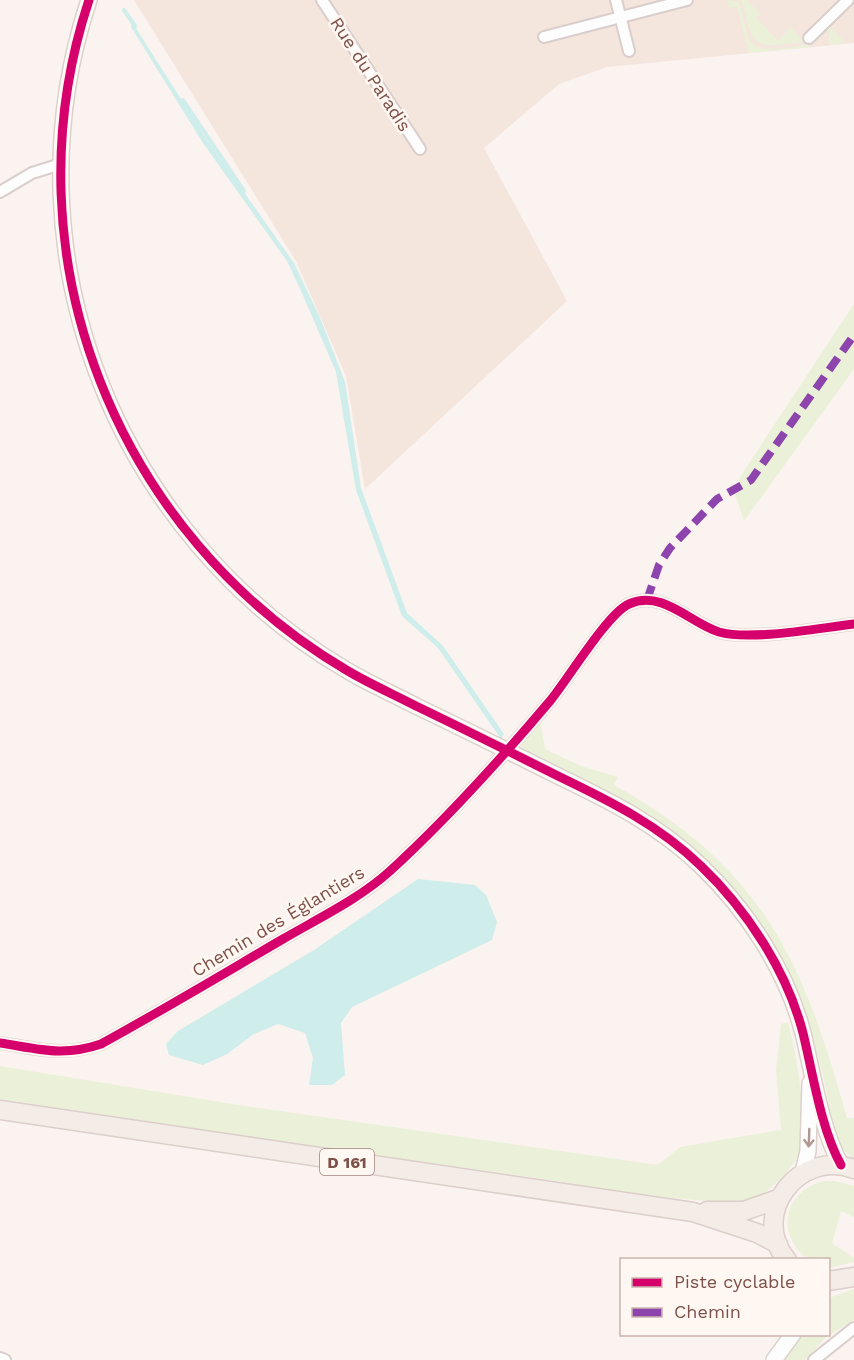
<svg xmlns="http://www.w3.org/2000/svg" width="854" height="1360" viewBox="0 0 854 1360" font-family="'Work Sans',sans-serif">
	<rect width="100%" height="100%" fill="#faf3ef"/>
	<path fill="#f4e5dd" d="M134,0H854V43L607,67L559,84L484,148L567,301L365,489L346,376L296,261Z"/>
	<path fill="#ebf1d8" d="M727,0L739,2C744,14 744,27 749,39C756,56 793,47 807,44L810,47L749,53L737,7L729,8Z
		M741,0H747L760,14L756,18L778,41L790,27L804,41C795,44 784,44 774,45C745,47 750,20 741,0Z
		M829,25L845,43L829,45Z
		M854,304V369L744,521L735,494L740,477Z
		M540,720L545,749L581,766L618,777L614,785C763,868 803,960 847,1118H854V1158C849,1155 844,1152 841,1146C831,1127 829,1100 824,1080C816,1046 806,1012 791,980C733,853 640,807 522,748L523,739Z
		M788,1022C796,1051 810,1129 798,1156C792,1169 771,1189 758,1197C732,1212 582,1185 544,1179C362,1154 181,1126 0,1099V1066L232,1104L658,1165L680,1147L781,1130L776,1071L781,1024Z
		M823,1181H836L854,1186V1217L841,1211L832,1243L854,1258V1262L829,1268L828,1260L807,1259C775,1233 784,1192 823,1181Z
		M854,1289V1320L826,1337L805,1360H783L801,1335L828,1334L829,1298Z"/>
	<path fill="#ceedeb" d="M132,22L207,140L294,263L321,320L345,382L361,488L407,613L443,646L504,734L501,739L438,648L402,616L356,490L336,372L302,293L287,261L203,143L131,27Z
		M418,879L475,885L486,895L497,922L492,940L352,1007L341,1023L345,1075L332,1085H309L313,1058L305,1033L278,1024L254,1034L227,1054L203,1065L169,1055L166,1044L178,1031L314,950Z"/>
	<g fill="none" stroke-linecap="round" stroke-linejoin="round">
		<path stroke="#ceedeb" stroke-width="4" d="M124,10L135,26
			M183,100L244,191"/>
		<g stroke="#d9cecb" stroke-width="14">
			<path id="street" d="M322,0L420,149
				M616,0L629,51
				M544,37L687,0
				M809,38L848,0
				M0,192L32,173L61,164
				M0,1043C39,1049 63,1057 101,1044C163,1010 223,974 283,939C319,918 359,899 390,871C447,819 500,760 550,701C568,679 608,613 629,604C662,589 690,623 719,632C751,641 819,628 854,624
				M0,1358L5,1360
				M814,1360L854,1328"/>
		</g>
		<g stroke="#dbd0cc" stroke-width="18">
			<path id="secondary" d="M89,0C4,256 117,536 348,671C370,684 393,694 416,706C464,729 512,753 560,777C610,801 660,826 701,866C747,910 787,971 803,1033C813,1074 821,1129 841,1165
				M803,1172L808,1151L810,1083
				M774,1360L793,1334"/>
		</g>
		<g stroke="#dcceca" stroke-width="21">
			<path id="primary" d="M0,1110L693,1212L757,1233L778,1244
				M707,1211H744L778,1199
				M787,1260C748,1214 800,1148 854,1169
				M828,1281L854,1277"/>
		</g>
		<use href="#street" stroke="#fefdfd" stroke-width="10"/>
		<use href="#secondary" stroke="#fefdfd" stroke-width="15"/>
		<use href="#primary" stroke="#f4ece6" stroke-width="18"/>
		<path stroke="#8e44ad" stroke-width="8" stroke-dasharray="15 8" stroke-linecap="butt" d="M647,600L659,565L670,548L717,499L751,480L854,335"/>
		<g stroke="#fff7f2" stroke-width="13">
			<path id="cycleway" d="M89,0C4,256 117,536 348,671C370,684 393,694 416,706C464,729 512,753 560,777C610,801 660,826 701,866C747,910 787,971 803,1033C813,1074 821,1129 841,1165
				M0,1043C39,1049 63,1057 101,1044C163,1010 223,974 283,939C319,918 359,899 390,871C447,819 500,760 550,701C568,679 608,613 629,604C662,589 690,623 719,632C751,641 819,628 854,624"/>
		</g>
		<use href="#cycleway" stroke="#d6006c" stroke-width="9"/>
	</g>
	<defs><path id="oneway-shaft" d="M-6 0H5M1.5-3L5.5 0L1.5 3" fill="none" stroke-width="1.6" stroke-linecap="round" stroke-linejoin="round" transform="scale(1.5)"/></defs>
	<use stroke="#b19691" href="#oneway-shaft" transform="translate(809 1138) rotate(92)"/>
	<g text-anchor="middle" dominant-baseline="central" stroke-width="5" stroke-linejoin="round" paint-order="stroke">
		<rect fill="#fff7f2" stroke="#a4837c" stroke-width="1.5" x="320" y="1149" width="54" height="26" rx="4.5"/>
		<g font-size="16" font-weight="bold" fill="#7d5149">
			<text x="347" y="1162">D 161</text>
		</g>
		<g font-size="18" fill="#7d5149" stroke="#fff7f2">
			<text transform="translate(371 74) rotate(57)">Rue du Paradis</text>
			<text transform="translate(278 921) rotate(-31)">Chemin des Églantiers</text>
		</g>
	</g>
	<rect x="620" y="1258" width="210" height="78" fill="#fff7f2" stroke="#cbb5ae" stroke-width="1.5"/>
	<rect x="632" y="1278" width="30" height="9" fill="#d6006c" stroke="#cbb5ae" stroke-width="1.5"/>
	<text x="674" y="1288" font-size="18" fill="#7d5149">Piste cyclable</text>
	<rect x="632" y="1308" width="30" height="9" fill="#8e44ad" stroke="#cbb5ae" stroke-width="1.5"/>
	<text x="674" y="1318" font-size="18" fill="#7d5149">Chemin</text>
</svg>
